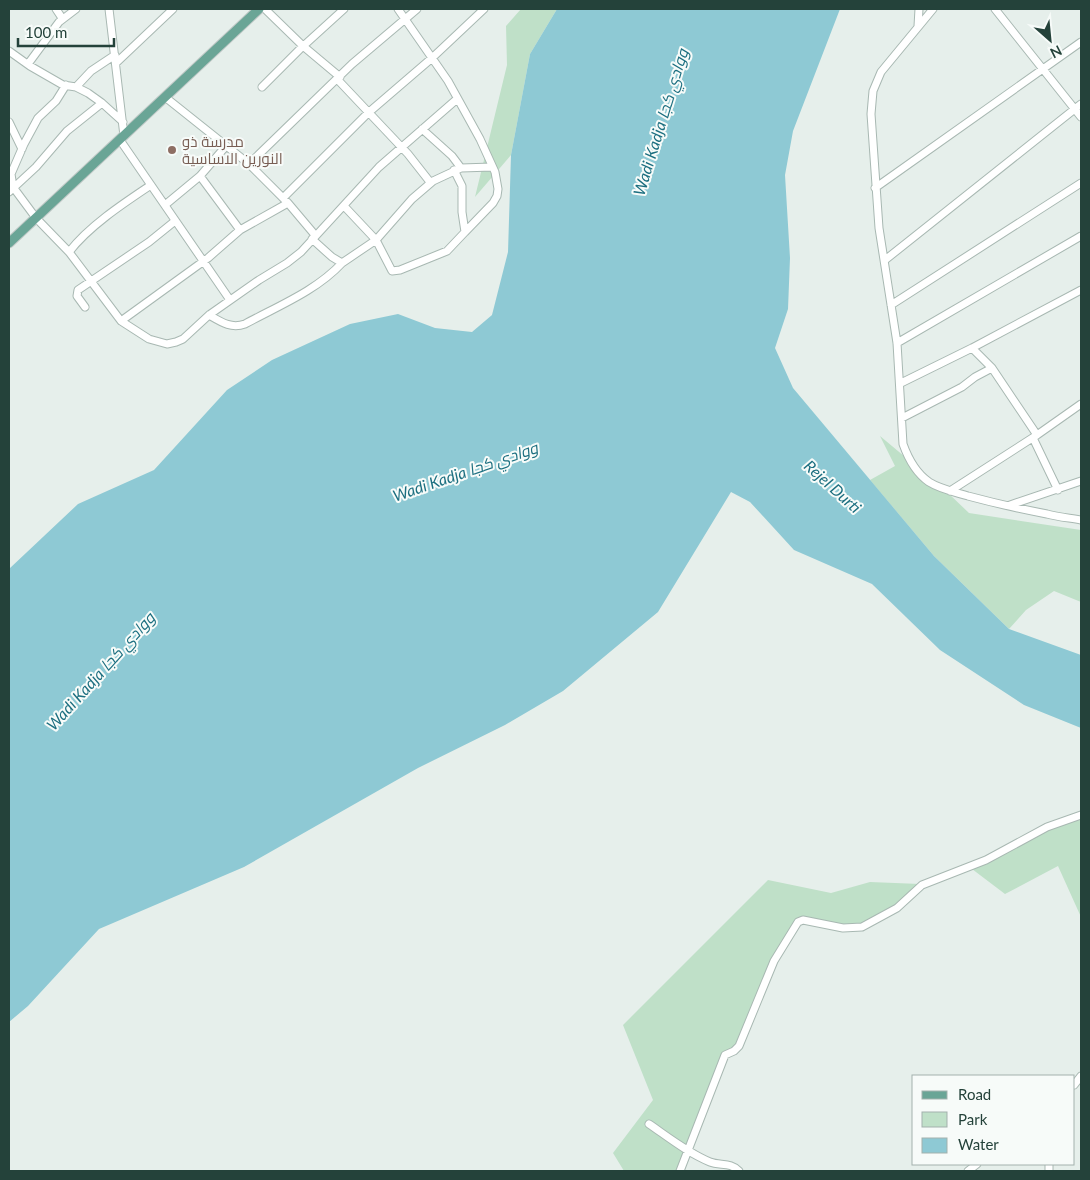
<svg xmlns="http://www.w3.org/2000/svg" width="1090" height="1180" viewBox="0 0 1090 1180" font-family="Lato,Cairo,sans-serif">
	<rect width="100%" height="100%" fill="#e6efeb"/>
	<path fill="#bfe0c8" d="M521,9H557L530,54L511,155L475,197L507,65L506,26Z
		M880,436L947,492L969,513L1081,530V602L1054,591L1026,610L1009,629L934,556L870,480L895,466Z
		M1081,820V917L1058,866L1005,894L972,869C1001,853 1049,821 1081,820Z
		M768,880L831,893L870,882L920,884C900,903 871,930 841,927C828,925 815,922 803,919L794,925L738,1045L724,1055L688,1147L680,1160L676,1171H624L613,1153L653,1100L623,1025Z"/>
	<path fill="#8ec9d4" d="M557,9H840L793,131L785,175L790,258L788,309L775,348L793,388L934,556L1009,629L1081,655V728L1024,705L940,650L872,584L794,550L750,502L731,492L658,612L563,691L505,725L418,768L244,867L99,929L28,1006L9,1022V569L78,504L154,470L227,390L272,360L350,324L398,314L435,328L472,332L492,315L508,252L511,155L530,54Z"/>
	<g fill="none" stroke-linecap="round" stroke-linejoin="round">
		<g stroke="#a8b8b2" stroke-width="9">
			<path id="minor" d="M56,9L62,18
				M109,9L124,136
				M265,9L303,46L340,77
				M398,9L448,81L480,139L495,172L498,189L497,196L493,203L465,232
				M933,9L881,72L873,91L871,114L879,228L897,343L903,444C908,458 916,473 929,482C940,489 955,492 968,496C994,503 1021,509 1047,514C1058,517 1070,518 1081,520
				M995,9L1081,117
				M918,26L919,9
				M9,51L30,66L63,85L76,87L88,93L102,103L123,122
				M116,63L173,9
				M28,64L59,22L76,9
				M338,80L408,154L430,182
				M66,85L56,101L38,118L24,144L11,174L13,187L36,218L69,252L121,321L149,339L167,344L176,342L183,339L209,315L259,280L287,263L301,252L379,167L457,99
				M76,87L91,71L115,55
				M262,87L300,49L344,9
				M165,97L249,164L288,203L315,235
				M9,122L22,149
				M422,129L452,156L461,168
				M120,140L230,300
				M249,164L352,64L417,9
				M454,170L462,186V212L465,232L447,251L400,270L392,271L376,240L412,199L433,181L461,168L492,167
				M200,176L240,230
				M875,188L1081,42
				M9,192L36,167L67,131L102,103
				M283,198L368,113L432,58L484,9
				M165,205L200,176L226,146
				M312,239L332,257L342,263L376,240L344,206
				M69,252C89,226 124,203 151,185
				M885,260L1081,104
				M891,305L1081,183
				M85,307L77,296L78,290L149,242L175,221
				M209,315C221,322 231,329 245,324C278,306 316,291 342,263
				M121,321L208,258L240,230L288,203
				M897,343L1081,236
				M972,348L992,368L1037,435
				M901,383L972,348L1081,290
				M902,418L962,387L975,377L992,368
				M1033,438L1058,490
				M950,491L1037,435L1081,404
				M1010,505L1081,481
				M1074,1085L1081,1076
				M649,1124C668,1137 688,1153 710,1162C720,1166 731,1162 739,1171
				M1049,1164V1171
				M680,1171L725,1055L734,1051L739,1046L774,961L798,922L803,920L843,928L862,927L897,908L922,885L986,860L1047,827L1081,815
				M968,1171L977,1164"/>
		</g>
		<g stroke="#c2cac8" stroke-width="11">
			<path id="major" d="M9,243L259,9"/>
		</g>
		<use href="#minor" stroke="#fff" stroke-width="7"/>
		<use href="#major" stroke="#6aa596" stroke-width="9"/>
	</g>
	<circle fill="#8d6e63" stroke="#f7fbf9" stroke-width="2" cx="172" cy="150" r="5"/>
	<g text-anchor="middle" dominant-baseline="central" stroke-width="4" stroke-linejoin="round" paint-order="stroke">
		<g font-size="15" fill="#785e54" stroke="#f7fbf9" text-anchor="start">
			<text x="182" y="141">مدرسة ذو<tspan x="182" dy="17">النورين الاساسية</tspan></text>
		</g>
		<g font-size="16" font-style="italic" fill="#1c6f80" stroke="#f7fbf9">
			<text transform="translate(660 122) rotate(-73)">Wadi Kadja ووادي كجا</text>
			<text transform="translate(465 471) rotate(-19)">Wadi Kadja ووادي كجا</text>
			<text transform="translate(833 486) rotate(42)">Rejel Durti</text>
			<text transform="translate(100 671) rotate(-48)">Wadi Kadja ووادي كجا</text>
		</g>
	</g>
	<rect width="1090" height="1180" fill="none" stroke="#24423a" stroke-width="20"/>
	<rect x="912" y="1075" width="162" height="90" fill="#f7fbf9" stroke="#a3b1ad"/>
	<rect x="922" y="1091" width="25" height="8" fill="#6aa596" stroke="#a3b1ad"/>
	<text x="958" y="1100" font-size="15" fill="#24423a">Road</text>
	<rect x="922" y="1112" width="25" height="15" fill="#bfe0c8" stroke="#a3b1ad"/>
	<text x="958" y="1125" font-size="15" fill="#24423a">Park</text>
	<rect x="922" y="1138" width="25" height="15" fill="#8ec9d4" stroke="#a3b1ad"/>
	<text x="958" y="1150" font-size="15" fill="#24423a">Water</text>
	<g transform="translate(1050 40) rotate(153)" stroke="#f7fbf9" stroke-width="4" paint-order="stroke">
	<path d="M0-4L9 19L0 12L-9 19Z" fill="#24423a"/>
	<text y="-8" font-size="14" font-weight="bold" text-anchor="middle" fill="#24423a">N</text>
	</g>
	<path d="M18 38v8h96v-8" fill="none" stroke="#24423a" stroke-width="2.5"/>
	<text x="25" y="38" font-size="15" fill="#24423a" stroke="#f7fbf9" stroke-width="4" paint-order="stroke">100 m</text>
</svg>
